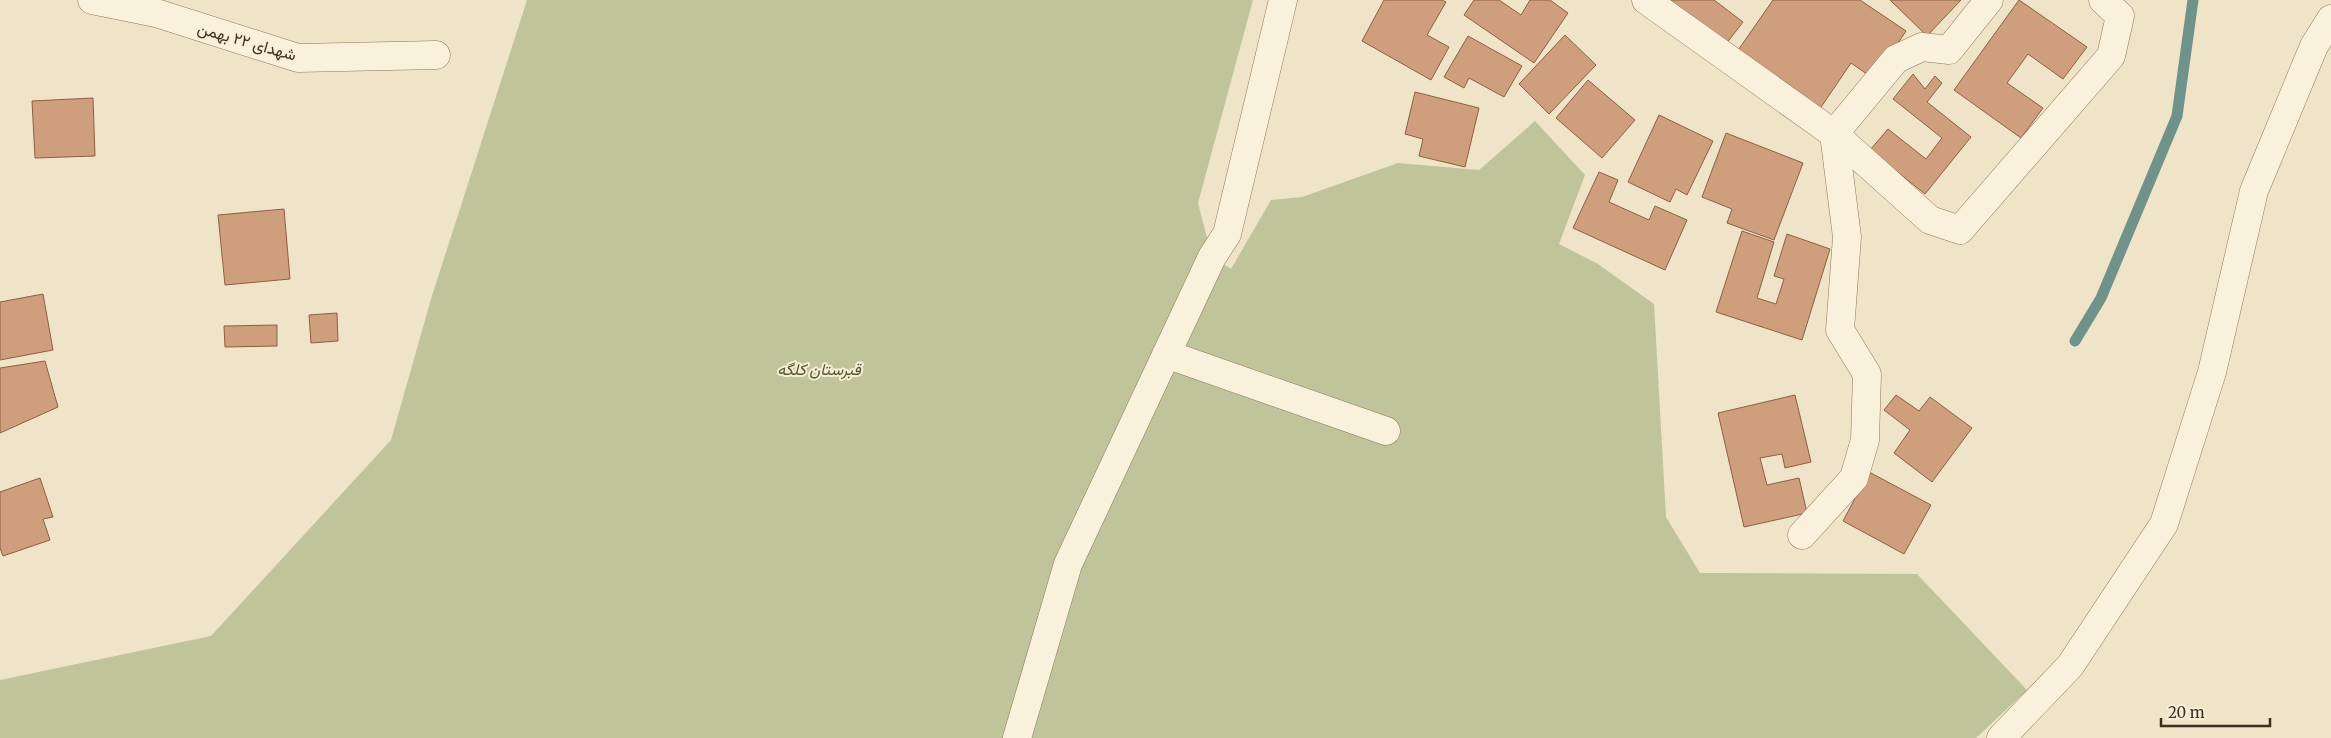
<svg xmlns="http://www.w3.org/2000/svg" width="2331" height="738" viewBox="0 0 2331 738" font-family="Merriweather,Vazirmatn,serif">
	<rect width="100%" height="100%" fill="#f0e4c8"/>
	<path fill="#bfc49a" d="M527,0H1253L1198,203L1212,257L1231,269L1271,200L1302,197L1398,163L1479,170L1535,121L1585,175L1559,244L1598,264L1654,304L1666,517L1700,573L1917,574L2027,690L1976,738H0V680L211,636L391,440L431,299Z"/>
	<g fill="none" stroke-linecap="round" stroke-linejoin="round">
		<path stroke="#6f938a" stroke-width="11" d="M2075,341L2101,298L2177,116L2193,0"/>
	</g>
	<path fill="#cf9f7d" stroke="#8d5f41" d="M1384,0H1442L1446,2L1427,35L1449,47L1431,80L1362,41Z
		M1474,0H1499L1521,15L1530,0H1550L1568,13L1534,63L1464,15Z
		M1667,0H1714L1743,22L1726,44Z
		M1773,0H1860L1906,31L1874,79L1851,63L1817,113L1734,56Z
		M1890,0H1961L1927,36Z
		M2019,0L2087,47L2063,79L2028,54L2007,83L2043,108L2021,138L1954,90Z
		M1565,35L1596,65L1549,114L1519,84Z
		M1468,36L1522,66L1504,97L1469,78L1464,88L1444,77Z
		M1913,74L1925,89L1935,76L1942,83L1927,102L1971,137L1925,194L1870,150L1888,129L1926,159L1942,138L1893,99Z
		M1588,80L1635,120L1602,158L1556,118Z
		M1415,92L1479,108L1465,167L1419,156L1423,139L1405,134Z
		M93,98L95,156L35,158L32,101Z
		M1659,115L1713,141L1687,195L1676,189L1670,202L1628,182Z
		M1726,133L1803,163L1774,240L1727,223L1732,209L1702,197Z
		M1599,172L1618,180L1609,202L1649,220L1655,206L1687,220L1665,270L1573,228Z
		M284,209L290,279L225,285L218,215Z
		M1742,231L1774,242L1757,298L1776,304L1784,279L1774,276L1787,234L1830,249L1802,340L1716,312Z
		M43,294L53,350L0,360V302Z
		M337,313L338,341L311,343L309,315Z
		M277,325V346L225,347L224,326Z
		M45,361L58,407L0,433V368Z
		M1795,395L1811,462L1785,468L1782,454L1760,458L1767,485L1799,478L1807,513L1744,527L1718,413Z
		M1896,395L1919,411L1930,397L1972,428L1932,482L1894,453L1910,430L1884,410Z
		M1869,472L1931,505L1904,554L1843,521Z
		M40,478L53,517L43,519L50,540L3,556L0,548V492Z"/>
	<g fill="none" stroke-linecap="round" stroke-linejoin="round">
		<g stroke="#8d765c" stroke-width="29">
			<path id="minor" d="M92,0L156,13L298,58L436,55
				M1646,0L1834,134L1896,59L1922,47L1949,50L1989,0
				M1166,354L1386,431
				M1802,535L1854,478L1865,440L1867,374L1840,330L1847,237L1834,134L1930,220L1960,230L2111,56L2120,16L2103,0
				M1017,738L1068,564L1212,257L1227,234L1283,0
				M2001,738L2070,666L2164,524L2212,372L2254,191L2314,46L2331,19"/>
		</g>
		<use href="#minor" stroke="#faf1dc" stroke-width="28"/>
	</g>
	<g text-anchor="middle" dominant-baseline="central" stroke-width="4" stroke-linejoin="round" paint-order="stroke">
		<g font-size="16" fill="#3d2e20" stroke="#f7eed8">
			<text transform="translate(247 41) rotate(16)">شهدای ۲۲ بهمن</text>
		</g>
		<g font-size="16" font-style="italic" fill="#4d5a26" stroke="#f7eed8">
			<text x="819" y="369">قبرستان کلگه</text>
		</g>
	</g>
	<path d="M2161 718v8h109v-8" fill="none" stroke="#3d2e20" stroke-width="2.5"/>
	<text x="2168" y="718" font-size="15" fill="#3d2e20" stroke="#f7eed8" stroke-width="4" paint-order="stroke">20 m</text>
</svg>
